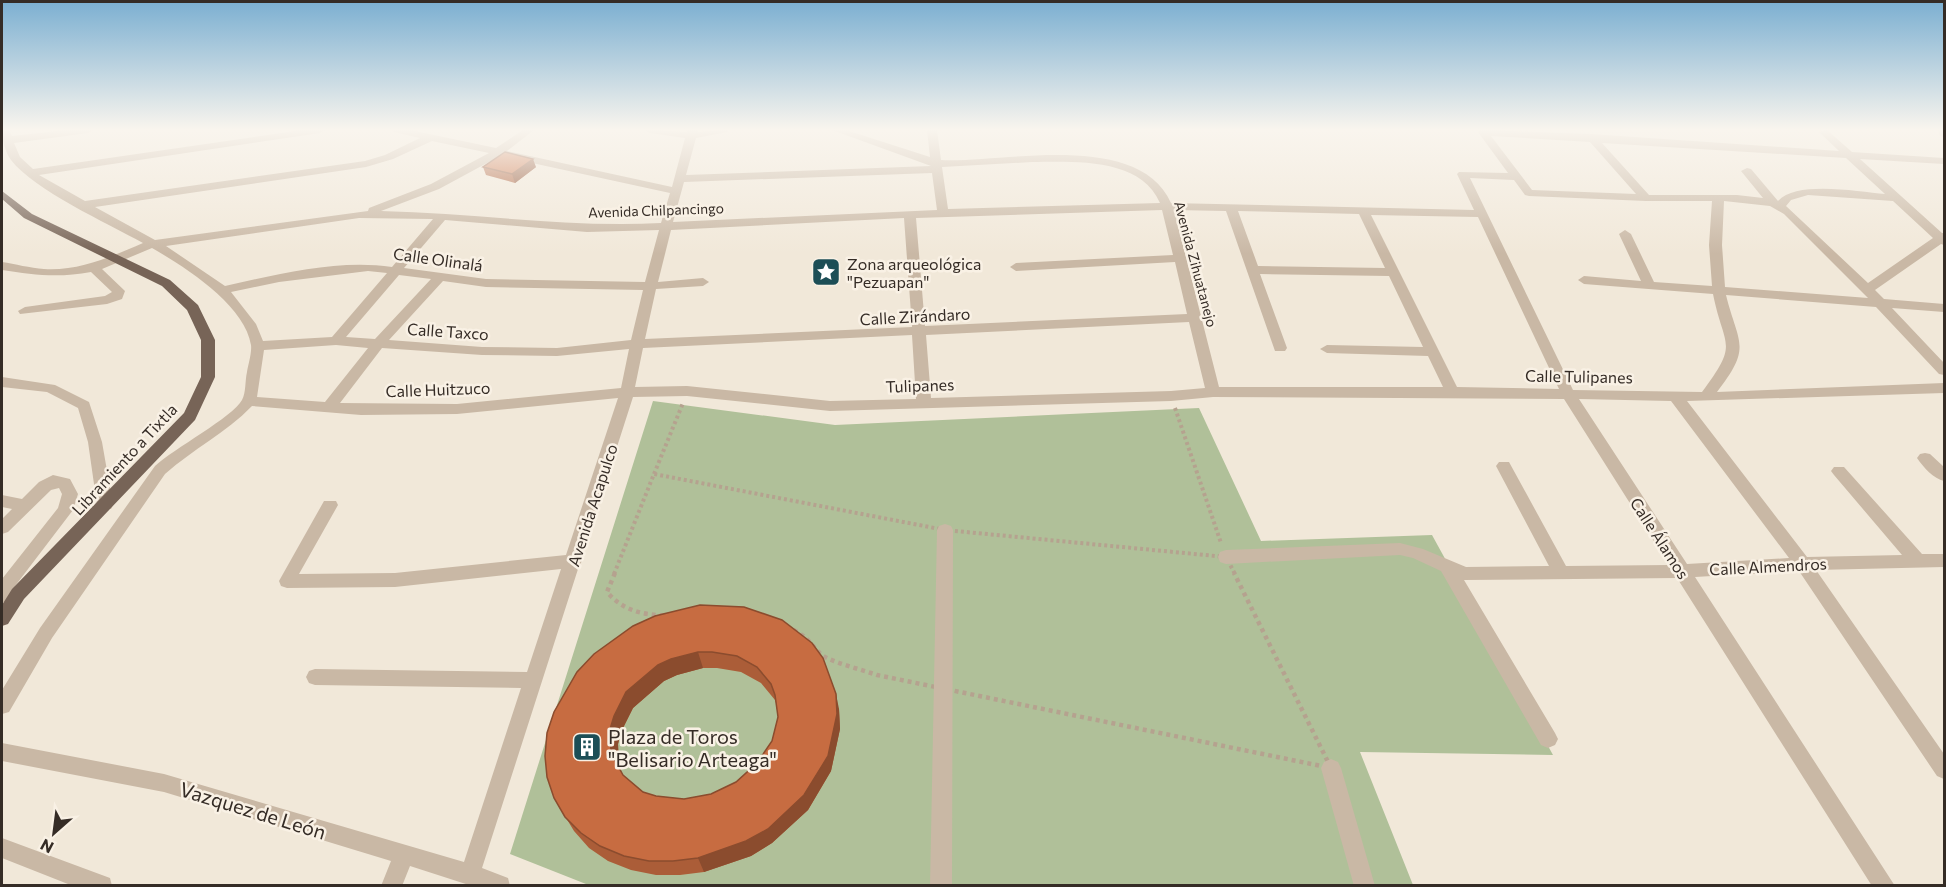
<svg xmlns="http://www.w3.org/2000/svg" width="1946" height="887" viewBox="0 0 1946 887" font-family="Commissioner,sans-serif">
	<rect width="100%" height="100%" fill="#f1e8d9"/>
	<path fill="#b0c099" d="M653,401L835,425L1199,408L1261,541L1432,535L1553,755L1360,752L1413,885L591,886L510,854Z"/>
	<g fill="none" stroke-linecap="round" stroke-linejoin="round">
		<path stroke="#b5a28f" stroke-width="4" stroke-dasharray="3 3" stroke-linecap="butt" d="M1175,408L1221,543
			M654,474L683,403
			M614,574L654,474L945,530L1226,557L1235,574"/>
		<path stroke="#b5a28f" stroke-width="4.5" stroke-dasharray="4 4" stroke-linecap="butt" d="M615,573L607,592C638,629 690,610 732,615C755,618 783,622 802,635C811,641 815,651 825,657C841,665 860,669 877,675L1331,768L1234,573"/>
		<path fill="#c9b8a5" fill-rule="evenodd" d="M2,130H9L12,136L67,130H93L88,133L14,143L20,157L33,169L302,130H325L320,133L39,175L85,201L365,161L385,155L420,138L394,132L393,130H410L496,148L523,130H534L507,151L672,187L685,138L650,133L645,130L687,132L688,130H698V132L728,130L727,132L696,138L686,175L931,166L832,130H846L930,157L927,130H937L941,160C1004,163 1138,130 1171,203L1474,210L1457,174L1459,172L1508,173L1478,132L1480,130L1591,134L1839,151L1819,132L1827,130L1852,152L1944,158V164L1860,159L1942,233H1944V245L1941,244L1875,290L1884,299L1944,304V312L1892,308L1944,363V375L1939,374L1876,307L1726,295C1738,344 1753,346 1717,392L1944,383V393L1687,401L1807,557L1902,555L1834,475L1831,471L1834,467H1844L1922,554H1944V567L1816,570L1944,754V779L1937,776L1799,571L1695,577L1895,886H1872L1677,578L1464,580L1555,733L1558,739L1555,745L1548,748L1541,745L1441,571L1413,558L1400,555L1226,564L1220,562L1218,557L1220,552L1226,550L1400,543L1423,549L1466,567L1549,566L1496,466L1499,462H1509L1566,566L1669,565L1564,399L1213,397L1171,401L830,411L687,396L633,397L581,559L582,561L579,566L482,868L508,878L510,886H472L410,866L402,886H381L391,861L164,792L2,761V743L164,774L464,862L521,688L315,685L309,683L306,677L309,671L315,669L527,672L561,569L395,587L287,588L281,586L279,581L324,501H336L338,505L299,574L395,573L566,555L618,398L457,414L361,415L252,406C226,433 193,449 165,474L52,638L9,712L2,714V690L40,628L155,466C173,449 233,417 242,400C246,393 245,380 247,372C248,365 252,353 251,345C245,305 185,267 152,248L102,269L125,291L122,299L107,304L20,314L18,311L25,307L105,296L112,292L91,272C59,278 33,275 2,270V262C15,264 30,268 44,269C80,271 110,257 143,243C107,223 34,190 11,160C5,152 2,139 2,130ZM1491,136L1590,142L1636,194L1532,190ZM432,141L489,153L431,184L369,208L368,211L155,240L95,207L366,167L393,159ZM1602,143L1846,158L1885,194C1859,192 1797,180 1778,201L1751,169L1747,168L1741,171L1763,198L1737,195H1649ZM500,156L670,193L661,223C568,228 475,213 381,211L439,189ZM1032,162C1074,162 1140,157 1160,203L948,209L942,167ZM932,173L937,210L673,222L684,182ZM1470,178L1514,180L1525,195L1529,196L1646,201H1712L1709,245L1712,286L1654,282L1631,234L1625,230L1619,234L1641,281L1584,276L1578,280L1584,284L1713,294C1724,349 1740,341 1702,392L1573,390ZM1808,195L1893,201L1933,238L1868,283L1786,206L1791,200ZM1724,201L1770,206L1784,214L1868,298L1725,287L1722,245ZM1162,210L1173,255L1016,263L1010,267L1016,271L1175,262L1187,314L925,326L916,218ZM1174,210L1226,211L1275,351H1285L1287,348L1260,274L1389,276L1423,347L1327,345L1320,349L1327,353L1428,356L1443,387H1219ZM1238,211L1359,214L1385,268L1258,266ZM1371,215L1478,217L1559,389L1457,387ZM359,218L433,219L392,267C338,259 279,274 225,286L166,246ZM904,218L912,327L645,339L656,289L703,286L709,282L703,278L658,282L671,230ZM445,220L587,232L659,230L645,282L486,279L404,268ZM368,271L387,273L332,337L263,341L256,324L231,292L279,282ZM399,275L431,279L375,339L346,337ZM443,281L486,287L643,290L631,340L557,348L482,347L389,340ZM1189,322L1205,388L1171,391L931,398L926,335ZM912,335L916,399L830,401L687,386L635,387L643,348ZM336,345L368,348L325,402L257,397L264,350ZM382,348L482,355L557,356L629,349L621,388L457,404L340,403ZM1579,399L1671,401L1789,558L1687,564Z
			M1938,130H1944V137L1940,136Z
			M2,377L55,385L89,402L102,442L113,505L111,509H99L97,505L88,442L78,408L47,392L2,387Z
			M1925,453L1930,454L1944,467V481C1934,479 1923,467 1917,458L1920,454Z
			M53,475L70,479L78,494L73,510L12,590L8,601L2,603V579L58,508L62,494L59,488L51,490L8,532L2,534V519L12,509L2,507V495L22,499L39,482Z
			M945,524L951,526L953,530L952,886H930L937,530L939,526Z
			M1331,759L1338,762L1341,768L1375,886H1354L1321,768L1324,762Z
			M2,838L110,878L112,886H73L2,858Z"/>
		<path fill="#776457" fill-rule="evenodd" d="M2,191L32,214L170,280L198,305L215,340V377L195,420L24,599L8,624L2,626V605L12,589L184,413L201,377V340L187,310L162,286L24,218L2,199Z"/>
	</g>
	<path fill="#ab5d38" fill-rule="evenodd" d="M483,167H536L515,183L486,175Z
		M700,605L839,709L840,729L831,771L808,810L772,843L751,856L704,872L680,875H656L631,870L608,861L589,848L574,831L554,798ZM703,668H717L741,672L761,683L775,700L776,703L778,717L772,741L757,763L736,782L711,794L684,799L656,796L643,792L623,775L619,768L618,744L621,732L633,708L664,681L677,675Z"/>
	<path fill="#8b4c2e" d="M533,159L536,167L515,183L512,174Z
		M698,652L703,668L677,675L664,681L633,708L621,732L618,744L619,769L611,753L610,729L614,716L626,692L658,665L671,659Z
		M836,694L839,709L840,729L831,771L808,810L772,843L751,856L704,872L698,858Z"/>
	<path fill="#c76c41" stroke="#8b4c2e" stroke-width="1.5" fill-rule="evenodd" d="M505,152L533,159L512,174L483,167Z
		M700,605L744,607L782,620L812,643L823,658L836,694L837,714L828,756L804,795L768,829L746,841L698,858L673,861H649L624,856L600,846L581,833L565,817L554,798L547,777L545,756L547,733L554,712L577,672L594,654L633,626L655,616ZM698,652H712L737,656L757,667L771,684L775,695L778,717L772,741L757,763L736,782L711,794L684,799L656,796L643,792L623,775L611,753L610,729L614,716L626,692L658,665L671,659Z"/>
	<linearGradient id="sky" x2="0" y2="1"><stop stop-color="#7bafd1"/><stop offset="0.51" stop-color="#f9f5ee"/><stop offset="1" stop-color="#f9f5ee" stop-opacity="0"/></linearGradient>
	<rect width="1946" height="254" fill="url(#sky)"/>
	<defs>
		<g id="sight-square" transform="scale(1.5)"><rect x="-9" y="-9" width="18" height="18" rx="4" fill="#1c4e56" stroke="#f9f1e5"/><path d="M0-6L1.8-2.2L6-1.7L2.9 1.2L3.7 5.4L0 3.3L-3.7 5.4L-2.9 1.2L-6-1.7L-1.8-2.2Z" fill="#fff"/></g>
		<g id="building-square" transform="scale(1.5)"><rect x="-9" y="-9" width="18" height="18" rx="4" fill="#1c4e56" stroke="#f9f1e5"/><path d="M-4-6H4V6H1V3H-1V6H-4ZM-2.5-4.3h1.7v1.8h-1.7ZM.8-4.3h1.7v1.8H.8ZM-2.5-1h1.7V.8h-1.7ZM.8-1h1.7V.8H.8Z" fill="#fff"/></g>
	</defs>
	<g fill-rule="evenodd">
		<use href="#sight-square" x="826" y="272"/>
		<use href="#building-square" x="587" y="747"/>
	</g>
	<g text-anchor="middle" dominant-baseline="central" stroke-width="5" stroke-linejoin="round" paint-order="stroke">
		<g font-size="14" fill="#352c26" stroke="#f9f1e5">
			<text transform="translate(656 210) rotate(-2)">Avenida Chilpancingo</text>
			<text transform="translate(1196 264) rotate(75)">Avenida Zihuatanejo</text>
		</g>
		<g font-size="16" fill="#352c26" stroke="#f9f1e5">
			<text transform="translate(438 259) rotate(8)">Calle Olinalá</text>
			<text transform="translate(915 316) rotate(-3)">Calle Zirándaro</text>
			<text transform="translate(448 331) rotate(4)">Calle Taxco</text>
			<text transform="translate(1579 376) rotate(1)">Calle Tulipanes</text>
			<text transform="translate(920 385) rotate(-2)">Tulipanes</text>
			<text transform="translate(438 389) rotate(-2)">Calle Huitzuco</text>
			<text transform="translate(124 459) rotate(-47)">Libramiento a Tixtla</text>
			<text transform="translate(592 505) rotate(-72)">Avenida Acapulco</text>
			<text transform="translate(1660 538) rotate(57)">Calle Álamos</text>
			<text transform="translate(1768 566) rotate(-3)">Calle Almendros</text>
		</g>
		<g font-size="16" fill="#352c26" stroke="#f9f1e5" text-anchor="start">
			<text x="847" y="263">Zona arqueológica<tspan x="847" dy="18">"Pezuapan"</tspan></text>
		</g>
		<g font-size="20" fill="#352c26" stroke="#f9f1e5" text-anchor="start">
			<text x="608" y="736">Plaza de Toros<tspan x="608" dy="23">"Belisario Arteaga"</tspan></text>
		</g>
		<g font-size="20" fill="#352c26" stroke="#f9f1e5">
			<text transform="translate(253 810) rotate(17)">Vazquez de León</text>
		</g>
	</g>
	<rect width="1946" height="887" fill="none" stroke="#352c26" stroke-width="6"/>
	<g transform="translate(54 833) rotate(208)" stroke="#f9f1e5" stroke-width="4.5" paint-order="stroke">
	<path d="M0-4.5L10 22L0 15L-10 22Z" fill="#352c26"/>
	<text y="-9" font-size="16" font-weight="bold" text-anchor="middle" fill="#352c26">N</text>
	</g>
</svg>
